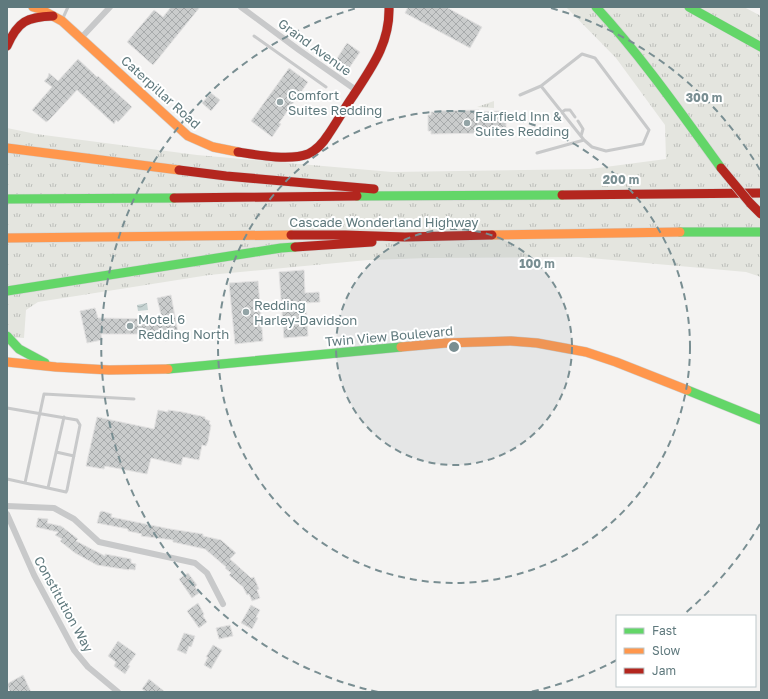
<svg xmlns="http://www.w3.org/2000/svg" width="768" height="699" viewBox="0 0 768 699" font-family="'Golos Text',sans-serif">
	<defs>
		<pattern id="grass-tufts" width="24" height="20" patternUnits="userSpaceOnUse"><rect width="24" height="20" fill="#e4e5df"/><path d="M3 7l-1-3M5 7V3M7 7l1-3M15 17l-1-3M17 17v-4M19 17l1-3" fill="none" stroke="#bcbeba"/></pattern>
		<pattern id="water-waves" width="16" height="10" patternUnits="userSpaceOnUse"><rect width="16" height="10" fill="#c6d3d2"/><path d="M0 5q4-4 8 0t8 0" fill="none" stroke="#a4b0b0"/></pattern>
		<pattern id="building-cross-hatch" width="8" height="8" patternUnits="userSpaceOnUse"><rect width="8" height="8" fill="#cacccc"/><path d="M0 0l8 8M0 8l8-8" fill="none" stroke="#a7aaab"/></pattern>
	</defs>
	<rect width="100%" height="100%" fill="#f4f3f2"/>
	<path fill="url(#grass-tufts)" d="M566,7H744L761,16V277L746,272L579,257L428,258L368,260L209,275L38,302L26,310L24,338L7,337V128L36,134L197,155L392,172L590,169L666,159L665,125L616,58Z
		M494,101V108L477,107Z"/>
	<path fill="url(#water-waves)" d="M147,303L148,310L138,311L137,305Z"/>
	<path fill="url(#building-cross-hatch)" stroke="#e3e2e2" d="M171,7H200L153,65L127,42L154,10L163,17Z
		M408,7H446L482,27L470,48L405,13Z
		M347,43L360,52L347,71L334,63Z
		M78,59L97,77L98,76L132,107L118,122L116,120L114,124L77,90L49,120L46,122L32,110L52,87L44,81L48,77L49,73L58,81Z
		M289,68L308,82L279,123L281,124L272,137L251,121Z
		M211,93L220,100L211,111L202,103Z
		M479,110V112L502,111V114H506V131H502V133H498V135H487V133L431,134V131H428V115H431V112H435V111Z
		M304,270L305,293L319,292L320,302L306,303L308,336L284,338L279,272Z
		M258,281L263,341L235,344L229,283Z
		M171,295L179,338L165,341L164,334H101L102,340L87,343L80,311L95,308L98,318L162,319L157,298Z
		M158,410L168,412V410L182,412L205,417V419L210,421L209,424L211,425L208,441L206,446L202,445L199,460L183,457L181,465L151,458L147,474L105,466L104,469L86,466L97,417L154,429Z
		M102,511L112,514L111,517L170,529L203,534V536L221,540L236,553L230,559L251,578L254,577L259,589L257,590L260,598L252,601L249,594L247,595L243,587L229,575L231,573L225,568L226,567L205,549L173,542V540L141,536L142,534L128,531V529L97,523L100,512Z
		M38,518L48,519L47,523L61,526L78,539L76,541L105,556V554L131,559V563L136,564L135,570L129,569V570L97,565L75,553L60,541L62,539L55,535L58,532L36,527Z
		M188,573L197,585L195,587L199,593L192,598L179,579Z
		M198,603L204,614L203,616L207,622L199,628L187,611Z
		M251,605L260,610L256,617L258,618L252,629L241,623Z
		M230,625L233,636L219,639L216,628Z
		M184,633L195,636L192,645L191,647L189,646L186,654L177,650Z
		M118,641L136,654L128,665L130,666L125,674L114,666L116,662L108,656Z
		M213,645L222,650L211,669L204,665L208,657H206Z
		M23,675L31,692H10L7,684Z
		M149,679L165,692H146L142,689Z"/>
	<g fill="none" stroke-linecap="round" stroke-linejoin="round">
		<g stroke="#cfd0d0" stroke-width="10">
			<path id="fast" d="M596,7C642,57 681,113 721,168
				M689,7L761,47
				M357,196L562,195
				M7,199L174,198
				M680,232H761
				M7,291L281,248L295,247
				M7,336L19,349L45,363
				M168,369L401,347
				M687,390L761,420"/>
		</g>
		<g stroke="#cfd0d0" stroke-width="10">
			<path id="slow" d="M33,7L40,9L62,21L188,136L213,147L238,152
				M7,148L179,170
				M492,235L680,232
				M7,238L291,235
				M401,347L446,343L511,341L537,343L586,352L616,362L687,390
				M7,362L56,367L109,370L168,369"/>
		</g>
		<g stroke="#cfd0d0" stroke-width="10">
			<path id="jam" d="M7,46C18,21 27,17 53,16
				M238,152C257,155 290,161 308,154C317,150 323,143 328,135C337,122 344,109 353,96C372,67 390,43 389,7
				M179,170L226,176L374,189
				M562,195L761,193
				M174,198L357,196
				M291,235H345L405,237L492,235
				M295,247L372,242"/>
		</g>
		<path stroke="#c8c9ca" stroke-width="3" d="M62,20L68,7
			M254,36L326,87
			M541,86L584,140
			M520,95L541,86L582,54L595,58L649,130L643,144L606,151L592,147L584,140L537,153
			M562,112L565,110H570L575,117
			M578,121L583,129L581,136
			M7,408L77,420L80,425L67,490L66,492L7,479
			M56,452L74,456
			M25,483L44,394L134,399
			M48,488L64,417"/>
		<path stroke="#c8c9ca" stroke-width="6" d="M241,7L299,50L356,90
			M81,38L110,7
			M7,506L54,508L74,519L99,542L195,563L207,573L223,604
			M7,514L34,575L74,650L88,667L118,692"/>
		<use href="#fast" stroke="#63d668" stroke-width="9"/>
		<use href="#slow" stroke="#ff974d" stroke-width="9"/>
		<use href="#jam" stroke="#b3261e" stroke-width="9"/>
		<g stroke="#cfd0d0" stroke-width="10" stroke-linecap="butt">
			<path id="jam-bridge" d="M721,168L750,203L761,214"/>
		</g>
		<use href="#jam-bridge" stroke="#b3261e" stroke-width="9"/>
	</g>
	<circle cx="454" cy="347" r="118" fill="#798e92" fill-opacity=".12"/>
	<g fill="none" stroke="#798e92" stroke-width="2" stroke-dasharray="7 5">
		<circle cx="454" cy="347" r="118"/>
		<circle cx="454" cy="347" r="236"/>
		<path d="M760 524A353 353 0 0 1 683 615M617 660A353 353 0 0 1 530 692M378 692A353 353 0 0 1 357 8M551 8A353 353 0 0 1 760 170"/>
	</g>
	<g fill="#93a4a6" stroke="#fff" stroke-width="1.5">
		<circle cx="280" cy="102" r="4"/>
		<circle cx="467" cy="123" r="4"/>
		<circle cx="246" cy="312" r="4"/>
		<circle cx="130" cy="326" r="4"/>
	</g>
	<g text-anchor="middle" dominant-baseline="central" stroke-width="4" stroke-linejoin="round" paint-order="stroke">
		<g font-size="13" fill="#5f797d" stroke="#fff">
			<text transform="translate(315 47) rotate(36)">Grand Avenue</text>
			<text transform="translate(161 92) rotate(42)">Caterpillar Road</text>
			<text x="384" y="222">Cascade Wonderland Highway</text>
			<text transform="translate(389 336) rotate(-5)">Twin View Boulevard</text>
			<text transform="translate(64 604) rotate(61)">Constitution Way</text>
		</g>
		<g font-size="13" fill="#5f797d" stroke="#fff" text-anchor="start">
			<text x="288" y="95">Comfort<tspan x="288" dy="15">Suites Redding</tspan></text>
			<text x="475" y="116">Fairfield Inn &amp;<tspan x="475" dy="15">Suites Redding</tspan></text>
			<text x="254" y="305">Redding<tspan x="254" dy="15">Harley-Davidson</tspan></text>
			<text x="138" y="319">Motel 6<tspan x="138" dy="15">Redding North</tspan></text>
		</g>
	</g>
	<circle cx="454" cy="347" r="6" fill="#798e92" stroke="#fff" stroke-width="2"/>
	<g font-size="12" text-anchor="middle" font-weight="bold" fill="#798e92" stroke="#fff" stroke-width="4" stroke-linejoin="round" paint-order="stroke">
		<text x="704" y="102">300 m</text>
		<text x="621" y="184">200 m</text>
		<text x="537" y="268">100 m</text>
	</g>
	<rect width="768" height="699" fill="none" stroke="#5f797d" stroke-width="16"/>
	<rect x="616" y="615" width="140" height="72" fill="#ffffff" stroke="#bfc9cb"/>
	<rect x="624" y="628" width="20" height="6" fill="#63d668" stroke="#bfc9cb"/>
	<text x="652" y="635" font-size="12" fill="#5f797d">Fast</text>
	<rect x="624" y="648" width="20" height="6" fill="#ff974d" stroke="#bfc9cb"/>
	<text x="652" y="655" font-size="12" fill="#5f797d">Slow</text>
	<rect x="624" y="668" width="20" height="6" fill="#b3261e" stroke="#bfc9cb"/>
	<text x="652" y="675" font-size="12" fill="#5f797d">Jam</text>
</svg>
